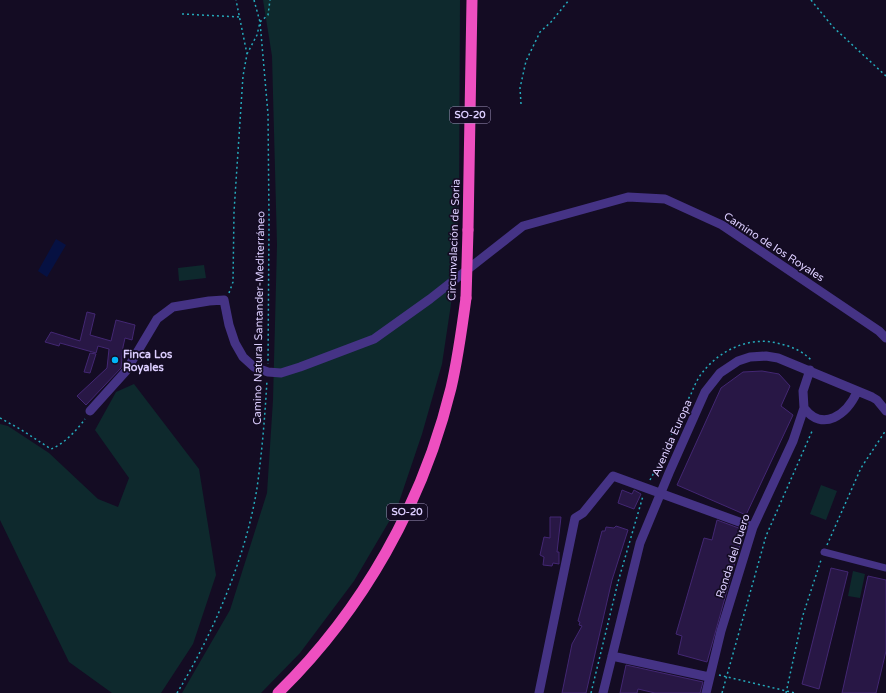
<svg xmlns="http://www.w3.org/2000/svg" width="886" height="693" viewBox="0 0 886 693" font-family="'Varela Round',sans-serif">
	<rect width="100%" height="100%" fill="#140c23"/>
	<path fill="#0e292d" d="M263,0H460L459,208L451,304L442,364L422,434L397,508L354,581L300,653L261,693H182L230,610L267,493L273,400L277,245L272,56Z
		M204,265L206,278L179,281L178,268Z
		M134,384L199,469L216,575L193,644L161,693H112L69,662L0,520V424L8,426L49,453L98,499L118,507L129,478L95,430L116,392Z
		M821,485L837,491L826,520L810,514Z
		M853,571L865,574L860,598L848,596Z"/>
	<path fill="#061142" d="M56,239L66,245L47,277L38,271Z"/>
	<path fill="#281745" stroke="#432773" d="M87,312L95,314L90,335L111,341L116,320L135,325L132,340L125,338L123,347L121,368L86,405L77,396L107,368L109,349L98,346L96,353L60,343L59,346L45,342L51,332L80,341Z
		M90,353L96,354L90,373L84,372Z
		M762,371L779,374L790,386L781,406L793,415L746,515L677,485L721,388L743,372Z
		M622,490L632,494L634,490L641,494L634,509L618,503Z
		M550,517H561L557,552H559V564L553,563L552,566L543,565L544,557L540,555L544,537L550,538Z
		M717,520L744,530L707,662L678,654L682,636L676,634L704,538L712,540Z
		M616,526L628,530L612,580L586,693H562L572,644L582,626L579,625L580,622L578,621L602,531H605L606,527L614,528Z
		M831,568L848,572L819,689L802,684Z
		M868,576L886,580V651L876,693H842Z
		M626,665L703,682L700,693H655L638,689L637,693H620Z"/>
	<g fill="none" stroke-linecap="round" stroke-linejoin="round">
		<path stroke="#25abbc" stroke-width="1.5" stroke-dasharray="2 3" stroke-linecap="butt" d="M254,0L260,22L268,114L269,221L268,364
			M811,0L833,27L886,76
			M182,14L240,17
			M247,54L257,35L260,22L268,15L270,0
			M521,104L520,88L526,61L540,32L551,22L569,0
			M229,293L233,282L234,212L243,76L247,54L236,0
			M0,418L20,429L51,449C64,444 77,430 85,419
			M650,480C665,452 676,422 691,394C694,387 697,379 702,373C718,352 745,338 772,342C787,345 801,349 812,361
			M827,545L861,468L886,430
			M719,675L795,693
			M177,693C213,634 246,557 257,488C262,452 265,416 267,380
			M591,693L618,582L643,496
			M722,693L766,536L813,429
			M786,693L803,615L821,560"/>
		<path stroke="#453385" stroke-width="7" d="M824,552L886,568"/>
		<path stroke="#453385" stroke-width="9" d="M804,408C823,433 847,414 857,392
			M90,411L126,371L157,319L173,307L209,301L224,300L229,325L235,343L243,357L254,367L268,372L281,373L300,367L374,339L430,299L523,226L628,197L665,199L722,225L879,331L886,338
			M612,656L709,677
			M539,693L575,518L583,513L613,476L753,527
			M603,693L640,543L669,473L705,392L720,373L738,361L750,357L766,356L778,358L872,397L877,400L886,411
			M706,693L721,631L753,527L793,441L804,408L803,391L810,370"/>
		<path stroke="#ee4fc0" stroke-width="11" d="M468,230L472,0
			M278,693C363,610 423,503 451,388C458,358 462,328 466,298"/>
		<path stroke="#ee4fc0" stroke-width="11" d="M466,298L468,230"/>
	</g>
	<circle fill="#00b5f9" stroke="#140c23" stroke-width="1.5" cx="115" cy="360" r="4"/>
	<g text-anchor="middle" dominant-baseline="central" stroke-width="3.5" stroke-linejoin="round" paint-order="stroke">
		<g fill="#140c23" stroke="#a094bd" stroke-width="1">
			<rect x="450" y="107" width="40" height="16" rx="3"/>
			<rect x="387" y="504" width="40" height="16" rx="3"/>
		</g>
		<g font-size="10" font-weight="bold" fill="#dcceff">
			<text x="470" y="115">SO-20</text>
			<text x="407" y="512">SO-20</text>
		</g>
		<g font-size="11" fill="#dcceff" stroke="#140c23">
			<text transform="translate(454 240) rotate(-88)">Circunvalación de Soria</text>
			<text transform="translate(774 247) rotate(33)">Camino de los Royales</text>
			<text transform="translate(259 318) rotate(-89)">Camino Natural Santander-Mediterráneo</text>
			<text transform="translate(672 438) rotate(-66)">Avenida Europa</text>
			<text transform="translate(733 556) rotate(-72)">Ronda del Duero</text>
		</g>
		<g font-size="11" font-weight="bold" fill="#dcceff" stroke="#140c23" text-anchor="start">
			<text x="123" y="354">Finca Los<tspan x="123" dy="13">Royales</tspan></text>
		</g>
	</g>
</svg>
